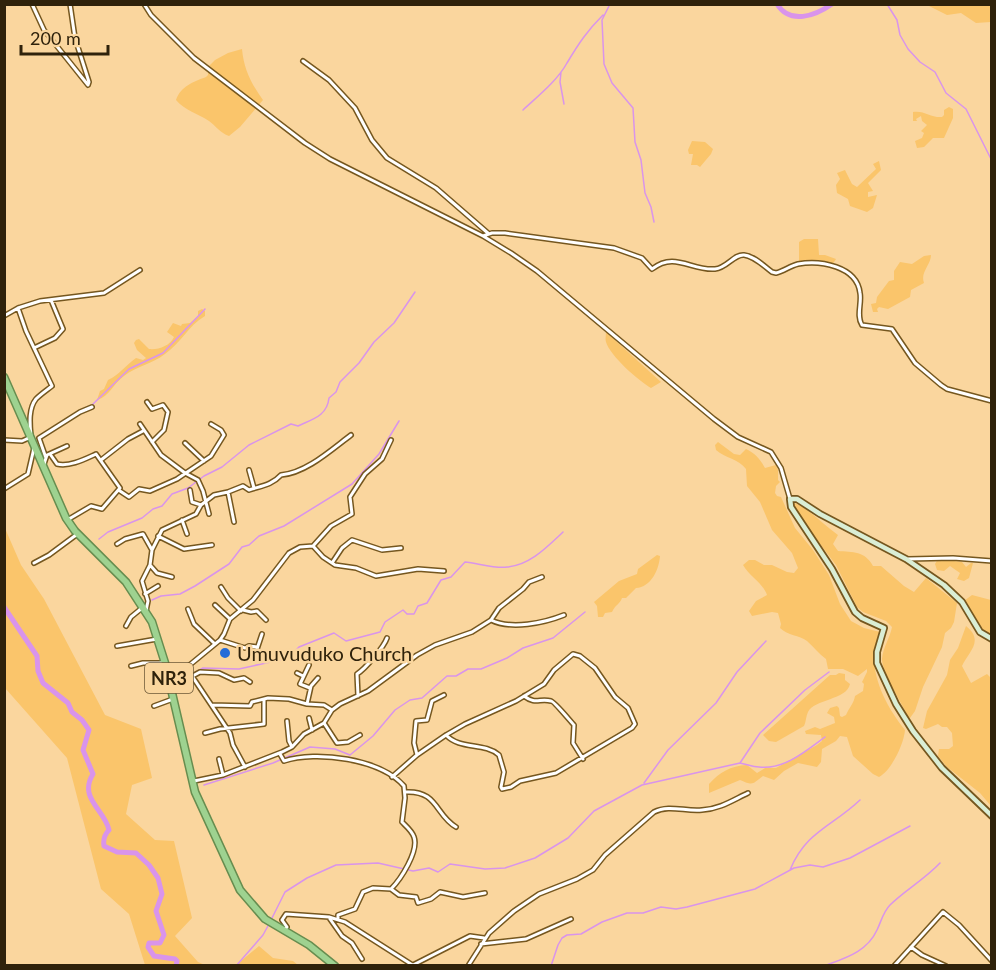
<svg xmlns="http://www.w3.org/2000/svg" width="996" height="970" viewBox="0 0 996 970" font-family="Lato,sans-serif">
	<rect width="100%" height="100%" fill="#fad69e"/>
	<path fill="#fac56b" d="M927,5H988L991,6V22L976,23L961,13L947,15Z
		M242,49C244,70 251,83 263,100L240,127L229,136C220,133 216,126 209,121C199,114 184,110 176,100C181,86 193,82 206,77L208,75V67L215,60L228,53Z
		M949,107L953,109V118L944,138H933L924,147L917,148L915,141L922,138L924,133L921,131L927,125L922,121L921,116L916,119L917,121H913V112C924,110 931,118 942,117L944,115V110Z
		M692,141L705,142L713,149L711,154L700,167L697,165H691L693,154H689L688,150Z
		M879,161L881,170L868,183L873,191L868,192V197L877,195L873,208L867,212L850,206L848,199L837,193L836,185L840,179L837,173L845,170L852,184L857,187L876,169L873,164Z
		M804,239H818L819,255H825L836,259L832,265L799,263V242Z
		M931,255C931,265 920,272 924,283L911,290L910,297L888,309L879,307L877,309L878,312H873L871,304L876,303L877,297L889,281L894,280V271L900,262L912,264L924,256Z
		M202,309L205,311V316C188,326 181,343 165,354C152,364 137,366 124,376C113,384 110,396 97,400L100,391L104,389L108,380C119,375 126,365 136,358L143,360L146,358L137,350L134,343L136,340L139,339L149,349C158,350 170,346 174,337L167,332L173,323L181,326L182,324L190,323L198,316V311Z
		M606,332L661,382L651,388C639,381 610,356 606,342C605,339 606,335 606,332Z
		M718,442L734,454L740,455L746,449C755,453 760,459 765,468L776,465L778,470V480L780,482L776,486L775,493L777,496L781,497L795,528L813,550L829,575L840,604L851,621L864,628L880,632C878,639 874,647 874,654C873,681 888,709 905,730C904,744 891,771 879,777L873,774L853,756L847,737L840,736L836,741L822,749L821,762L817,767L798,763L784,771L774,780L763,776C752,784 754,786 740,780L709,793V784C720,772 730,766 747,765L757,773L765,768H776L817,745L822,741L821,735L806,734L805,731L815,727L820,729L835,723L834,717L827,713L830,708L837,706L839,708L840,716L842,717L846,715C849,708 854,703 855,696L863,691L864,684L862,682L867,672V669L858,676L843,669H828L826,659C819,654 814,647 807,641C799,635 788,636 780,628L781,624L778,613L772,612L752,616L749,611L756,601L767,595C763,583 750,577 743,565L749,560H755L764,565H772L787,572L794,573L798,568L792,553L772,530L760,502L747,486L746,469C739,459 725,458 716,450L715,445Z
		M795,503C810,510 824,525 838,535L833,544L838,551C853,552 865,551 873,566H881L904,586L914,592L926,578L957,603L954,622L951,628L945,633L942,647L923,687L915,711L910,718L908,717C902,703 882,673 882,659C883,647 890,638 892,627L886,621L863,612L857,607L836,565L804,523L793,505Z
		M4,526L21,565L44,599L105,715L141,729L152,778L132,785L126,814L155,840L174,841L192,918L175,936L198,962L205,965H145L129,914L101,889L67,758L5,688Z
		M657,555L660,556C659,570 651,587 636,588L626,598H622C620,604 615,605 612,612L605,613L603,617H598L597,606L594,602L619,581L637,574L638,569Z
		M938,559L962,562L966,567L971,563H973L969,578L964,581L957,579L960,573L950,566L944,571L937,570L935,564Z
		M972,595L991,600V637C975,627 972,618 964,601Z
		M966,626C985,641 968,652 962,666L971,683L987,674L991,678V806L980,793L947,767L938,756L939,749H949L953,746L952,733L947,727H942L938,724L926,729L923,728L927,711L947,675L950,660L958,648Z
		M839,673L845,674V680L850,684C847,700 814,699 808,712C806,716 806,722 804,726L776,742L769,741L763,735L830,675H836Z
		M259,946L273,958L293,961L298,965H236Z"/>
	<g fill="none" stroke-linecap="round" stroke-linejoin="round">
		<path stroke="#d994eb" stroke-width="1.5" d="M610,4L602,20L604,64L612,83L633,108L635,142L641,160L645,193L651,207L654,222
			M887,4L897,20L900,35L908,49L920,62L935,72L946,93L966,109L992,161
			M561,72L560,82L564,104
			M523,110C538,96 557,81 567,63C579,43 587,31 603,15
			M92,405L129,369L163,353L205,309
			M99,539L108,532L142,518L153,509L162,506L172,494L188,488L204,476L222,467L249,445L291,424L298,426C313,419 327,416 329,398L336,392L340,382L359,363L374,342L394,323L415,292
			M152,600L161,596L180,594L195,586L229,564L242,547L249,545L259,536L284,526L352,484L379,454L399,421
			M176,678L189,676L203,668L239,669L288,658L299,647L334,633L346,641L380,632L385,622L403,610L407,614H414L418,606L427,603L441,580L451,577L465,562C477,563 496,569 507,567C530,565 547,547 563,532
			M740,763C746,764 753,767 759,767C784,770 806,751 825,737
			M644,783L668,750L716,703L737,672L766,641
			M204,785L273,763L310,747L335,749L350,755L373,736L395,710L410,700L422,698L447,676H456L468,669H481L507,658L523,648L553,638L585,612
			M790,870C806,831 833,826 860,800
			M271,920L285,892L307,878L336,865L378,863L413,871L429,868L438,872L450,864L485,869L505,868L535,858L568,838L594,811L642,785L740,763L760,733L805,690L829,672
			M236,966L263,935L269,924
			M551,966L558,945L562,938L567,935L581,934L602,922L627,913H643L661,907L676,909L687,907L755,889L794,868L810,865L823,867L850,858L910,826
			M824,966C845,958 867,952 877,930C881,922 883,912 890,905C904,891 925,879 940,863"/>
		<path stroke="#d994eb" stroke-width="5" d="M777,4C790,25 815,16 832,4
			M4,607L37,656L38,671L43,683L68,703L72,712L82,720L89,730L83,750L93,774C78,798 105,810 109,830C104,835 103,840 104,846L117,852L136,853L149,865L158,878L162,894L156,911L164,935L160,943H149L148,947L154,956L175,959L177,961L176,966"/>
		<g stroke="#75571f" stroke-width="6">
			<path id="minor" d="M32,4L44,30L88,85L89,82L75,38L70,4
				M144,4L151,15L194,58L305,143L330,159L483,236L511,253L537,271L714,419L738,437L771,452L781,468L790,499
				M303,61L329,80L355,108L372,140L387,158L436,188L489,234
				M483,236L492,233H505L614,248L642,258L652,269C675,251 691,271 715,269C727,268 734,254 744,255C754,256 764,266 772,272L776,273C784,271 790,266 798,264C820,260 857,266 860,293C862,303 856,316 862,325L892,329L915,363L941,385L947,389L992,401
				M4,316L18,308
				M34,348L55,338L63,329L51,300
				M147,402L152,409L163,405L168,412L164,430L152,442
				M140,424L161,455L185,473L198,480L203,491L209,514
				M4,440L22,441L31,437C30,425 28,409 36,399C41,394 47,390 52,386L26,331L18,308L40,301L104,293L140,270
				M185,443L204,461
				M50,454L57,464C70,467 85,459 96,454L120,488L102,509L91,506L69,519
				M46,458L39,438L80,412L92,407
				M101,460L128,439L143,431
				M44,464L47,455L67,446
				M249,470L254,488
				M4,489L28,474L34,448
				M190,490L192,502L201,505
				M120,491L129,497L139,489L150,491L177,479L211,456L224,435L221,430L211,424
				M228,492L234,522
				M182,520L187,534
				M158,536L184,549L212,545
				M117,544L125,539L143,534L152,550
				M313,546L323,557L335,565L356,568L376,576L418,569L444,571
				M908,559L953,558L992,561
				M34,563L49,555L76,535
				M332,563L342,548L352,540L382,550L401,548
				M150,565L157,573L172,577
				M221,587L228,598L241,611
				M145,594L158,586
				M215,605L230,619
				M188,609L194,624L215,644
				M243,610L251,612L257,611L266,620
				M146,611L148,601L142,581L150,565L152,550L162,530L196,514L201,505L214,495L228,492L243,486L249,490C261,486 272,485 281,475C306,473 331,450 351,435
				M491,620L499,608L523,589L529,582L542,577
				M126,626L131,617L142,608
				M220,640L245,648L249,646L257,647
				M117,646L157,639
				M255,655L262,634
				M309,665L300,684L310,688
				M131,666L143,663H164
				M297,673L303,676
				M168,674L186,668L220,640L224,634L230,619L253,600L289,553L300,547L313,546L331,526L352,514L350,497L365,474L382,459L391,440
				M192,676L230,733L233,745L245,767
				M170,682L187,679L200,672L219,673L234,680L244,678L250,682
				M358,696L357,674C365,669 384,647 387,638
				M524,696C536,705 539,698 551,701C554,701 571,722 574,725L573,743L583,759
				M307,704L311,686L318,678
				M212,705L250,706L252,702L268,698L289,699L307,704L324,705L332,710
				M154,706L173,699
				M309,718L312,730
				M287,721L289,741L292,747
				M324,723L337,743L348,742L360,735
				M205,733L220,729L264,724V699
				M280,754L284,761C316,750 381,759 404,786L405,798L402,822C406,826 412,831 414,837C419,851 401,879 391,889L373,888L363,892L355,909L338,915V919
				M417,755L414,743L416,721L427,720L432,701L444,695
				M219,759L223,775
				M392,777L417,755L446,735L465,724L516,701L544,684L554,670L573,654L580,656L595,668L615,697L628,708L635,724L632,728L556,773L520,781L511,787L502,789L501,787L504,772L499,755C484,742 460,750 446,735
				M194,781L223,775L282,752L292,747L304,734L324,723L332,710L340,704L368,691L417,655L435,645L472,632L491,620C511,630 544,623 564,615
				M405,792C438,790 435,815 456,827
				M391,889L399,895L416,897L418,903L431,899L440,892L463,897L485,893
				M330,919L342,936L352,943L362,959
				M285,929L287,927L282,920L286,914L329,917L345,922L414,966
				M481,944L526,939L571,919
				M911,947L922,955L946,966
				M413,965L470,936L484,938
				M468,966L489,933L514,911L539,894L577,879L593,870L605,855L654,812C669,804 686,812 702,810C720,809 733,800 748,793
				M894,966L943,912L959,925L992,961"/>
		</g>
		<g stroke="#75571f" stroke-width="8">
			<path id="secondary" d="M992,639L980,632L962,602L944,585L906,559L820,514L797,499H790L791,507L832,569L855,612L862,618L884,628L877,652V663L896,704L913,731L942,768L992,816"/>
		</g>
		<g stroke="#678d4f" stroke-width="9">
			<path id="trunk" d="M4,377L66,518L75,531L126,582L152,622L165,663L195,792L240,890L265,919L309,945L335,966"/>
		</g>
		<use href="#minor" stroke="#fff" stroke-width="3"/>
		<use href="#secondary" stroke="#daeed5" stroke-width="4.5"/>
		<use href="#trunk" stroke="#9ed290" stroke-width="6"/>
	</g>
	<circle fill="#256bd7" stroke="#fad69e" stroke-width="2" cx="225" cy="653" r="6"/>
	<g text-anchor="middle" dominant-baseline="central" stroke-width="5" stroke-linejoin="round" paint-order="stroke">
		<rect fill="#fad69e" stroke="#6c5837" stroke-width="1.5" x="145" y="663" width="48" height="30" rx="4.5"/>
		<g font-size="18" font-weight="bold" fill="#2f220b">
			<text x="169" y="678">NR3</text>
		</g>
		<g font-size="20" fill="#2f220b" stroke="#fad69e" text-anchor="start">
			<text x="237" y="653">Umuvuduko Church</text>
		</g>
	</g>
	<rect width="996" height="970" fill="none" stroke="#2f220b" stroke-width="12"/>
	<path d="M21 45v9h87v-9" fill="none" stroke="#2f220b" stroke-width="3"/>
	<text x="30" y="45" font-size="18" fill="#2f220b" stroke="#fad69e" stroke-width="4.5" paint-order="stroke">200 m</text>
</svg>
